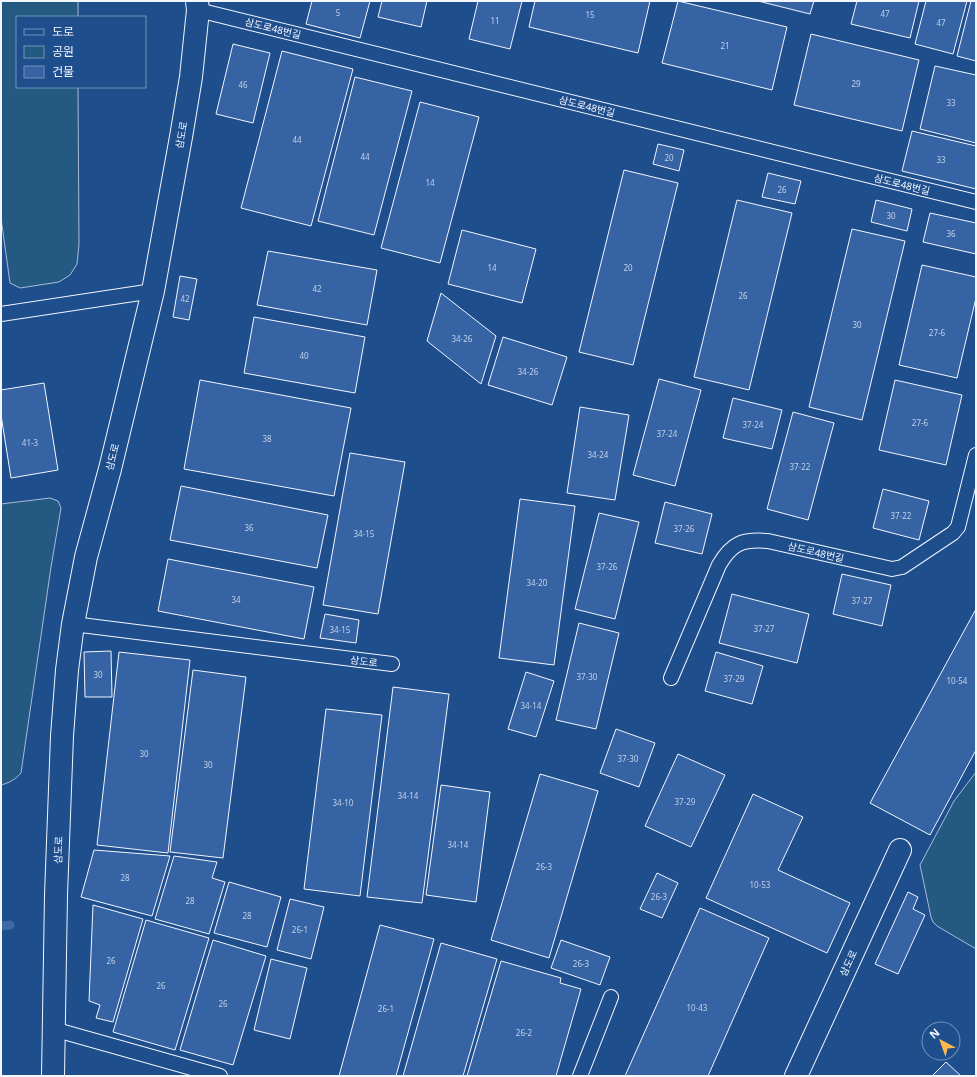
<svg xmlns="http://www.w3.org/2000/svg" width="977" height="1077" viewBox="0 0 977 1077" font-family="'Noto Sans','Noto Sans KR',sans-serif">
	<rect width="100%" height="100%" fill="#1f4e8c"/>
	<path fill="#245a82" stroke="#a8bbd7" d="M1,1H78V17H17V87H78L79,244L77,264L70,275L59,282L20,288L10,283L1,218Z
		M50,498L58,501L61,508L51,567L21,773C16,779 9,783 1,785V504Z
		M976,772V949L937,926L933,922L931,917L920,865L954,801Z"/>
	<g fill="none" stroke-linecap="round" stroke-linejoin="round">
		<path stroke="#3b69a3" stroke-width="9" d="M1,926L10,925"/>
	</g>
	<path fill="#3563a3" stroke="#f2f6ff" d="M312,1H370L360,38L306,24Z
		M382,1H427L421,27L378,17Z
		M478,1H522L510,49L469,39Z
		M535,1H650L638,53L529,27Z
		M678,1L787,27L772,90L662,63Z
		M758,1H814L810,14Z
		M857,1H919L910,38L851,24Z
		M926,1H967L953,54L915,44Z
		M971,1H976V61L957,56Z
		M811,34L919,60L902,131L794,105Z
		M233,44L270,53L253,123L216,114Z
		M282,51L353,69L311,226L241,208Z
		M935,66L976,75V143L920,129Z
		M355,77L412,91L374,235L318,221Z
		M420,102L479,117L440,263L381,248Z
		M912,131L976,146V189L902,171Z
		M658,144L684,150L679,171L653,164Z
		M624,170L678,183L633,365L579,352Z
		M768,173L801,181L795,204L762,197Z
		M737,200L792,213L749,390L694,377Z
		M876,200L912,209L907,231L871,222Z
		M930,213L976,223V254L923,242Z
		M852,229L905,241L862,420L809,407Z
		M462,230L536,249L522,303L448,284Z
		M268,251L377,270L367,325L257,305Z
		M922,265L976,277V298L957,378L899,365Z
		M180,276L197,279L189,320L173,317Z
		M441,293L496,336L481,384L427,341Z
		M254,317L365,337L355,393L244,373Z
		M503,337L567,357L552,405L488,385Z
		M659,379L701,390L675,486L633,475Z
		M200,380L351,408L334,496L184,469Z
		M895,380L962,395L946,465L879,450Z
		M44,383L58,470L11,478L1,415V390Z
		M733,398L782,410L772,449L723,438Z
		M580,407L629,415L615,500L567,493Z
		M793,412L834,423L808,520L767,509Z
		M350,453L405,462L378,614L323,605Z
		M181,486L328,515L317,568L170,540Z
		M883,489L929,501L919,540L873,528Z
		M520,499L575,506L554,665L499,658Z
		M665,502L712,514L702,554L655,543Z
		M599,513L639,522L615,619L575,609Z
		M168,559L314,587L304,639L158,611Z
		M842,574L891,585L882,626L833,614Z
		M732,594L809,614L797,663L719,643Z
		M976,609V750L930,835L870,803Z
		M325,614L359,620L356,643L320,638Z
		M579,623L619,633L596,729L556,720Z
		M111,651L112,697H85L84,652Z
		M119,652L190,660L168,853L97,845Z
		M716,652L763,666L752,704L705,691Z
		M193,670L246,677L223,858L170,852Z
		M526,672L554,681L536,737L508,729Z
		M393,687L449,694L422,903L367,897Z
		M326,709L382,715L360,896L304,889Z
		M616,729L655,743L639,787L600,773Z
		M678,754L725,775L691,847L645,826Z
		M540,774L598,791L549,958L491,940Z
		M441,785L490,792L476,902L426,895Z
		M753,794L803,817L778,870L850,903L827,953L706,898Z
		M94,850L170,856L152,916L81,897Z
		M174,856L217,862L212,878L225,882L209,934L155,919Z
		M657,873L678,883L662,918L640,909Z
		M229,882L281,897L267,947L214,933Z
		M908,892L918,897L913,909L925,915L898,974L875,964Z
		M290,899L324,907L311,959L277,950Z
		M93,905L143,919L113,1022L96,1018L100,1005L89,1001Z
		M700,908L769,938L708,1076H625Z
		M146,920L209,938L175,1050L113,1032Z
		M380,925L434,939L396,1076H339Z
		M213,940L266,956L233,1065L180,1050Z
		M561,940L610,957L600,985L551,968Z
		M441,943L497,959L463,1076H403Z
		M271,959L307,968L290,1039L254,1030Z
		M501,961L561,978L560,983L581,989L556,1076H467Z
		M946,1062L961,1076H932Z"/>
	<g fill="none" stroke-linecap="round" stroke-linejoin="round">
		<g stroke="#f2f6ff" stroke-width="16">
			<path id="lane" d="M198,10L976,202
				M1,314L153,291
				M73,624L392,664
				M671,678L719,565C732,543 742,539 768,541L892,569L902,567L953,533L958,527L976,455
				M53,1029L220,1076
				M580,1076L611,997"/>
		</g>
		<g stroke="#f2f6ff" stroke-width="24">
			<path id="street" d="M796,1076L900,850"/>
		</g>
		<g stroke="#f2f6ff" stroke-width="24">
			<path id="secondary" d="M53,1076L56,895L62,736L67,670L73,624L86,557L110,469L153,291L181,137L191,77L198,10L197,1"/>
		</g>
		<use href="#lane" stroke="#1f4e8c" stroke-width="14"/>
		<use href="#street" stroke="#1f4e8c" stroke-width="22"/>
		<use href="#secondary" stroke="#1f4e8c" stroke-width="22"/>
	</g>
	<g text-anchor="middle" dominant-baseline="central" stroke-width="3" stroke-linejoin="round" paint-order="stroke">
		<g font-size="8" fill="#c3d1e8">
			<text x="338" y="12">5</text>
			<text x="885" y="13">47</text>
			<text x="590" y="14">15</text>
			<text x="495" y="20">11</text>
			<text x="941" y="22">47</text>
			<text x="725" y="45">21</text>
			<text x="856" y="83">29</text>
			<text x="243" y="84">46</text>
			<text x="951" y="102">33</text>
			<text x="297" y="139">44</text>
			<text x="365" y="156">44</text>
			<text x="669" y="157">20</text>
			<text x="941" y="159">33</text>
			<text x="430" y="182">14</text>
			<text x="782" y="189">26</text>
			<text x="891" y="215">30</text>
			<text x="951" y="233">36</text>
			<text x="492" y="267">14</text>
			<text x="628" y="267">20</text>
			<text x="317" y="288">42</text>
			<text x="743" y="295">26</text>
			<text x="185" y="298">42</text>
			<text x="857" y="324">30</text>
			<text x="937" y="332">27-6</text>
			<text x="462" y="338">34-26</text>
			<text x="304" y="355">40</text>
			<text x="528" y="371">34-26</text>
			<text x="920" y="422">27-6</text>
			<text x="753" y="424">37-24</text>
			<text x="667" y="433">37-24</text>
			<text x="267" y="438">38</text>
			<text x="30" y="442">41-3</text>
			<text x="598" y="454">34-24</text>
			<text x="800" y="466">37-22</text>
			<text x="901" y="515">37-22</text>
			<text x="249" y="527">36</text>
			<text x="684" y="528">37-26</text>
			<text x="364" y="533">34-15</text>
			<text x="607" y="566">37-26</text>
			<text x="537" y="582">34-20</text>
			<text x="236" y="599">34</text>
			<text x="862" y="600">37-27</text>
			<text x="764" y="628">37-27</text>
			<text x="340" y="629">34-15</text>
			<text x="98" y="674">30</text>
			<text x="587" y="676">37-30</text>
			<text x="734" y="678">37-29</text>
			<text x="957" y="680">10-54</text>
			<text x="531" y="705">34-14</text>
			<text x="144" y="753">30</text>
			<text x="628" y="758">37-30</text>
			<text x="208" y="764">30</text>
			<text x="408" y="795">34-14</text>
			<text x="685" y="801">37-29</text>
			<text x="343" y="802">34-10</text>
			<text x="458" y="844">34-14</text>
			<text x="544" y="866">26-3</text>
			<text x="125" y="877">28</text>
			<text x="760" y="884">10-53</text>
			<text x="659" y="896">26-3</text>
			<text x="190" y="900">28</text>
			<text x="247" y="915">28</text>
			<text x="300" y="929">26-1</text>
			<text x="111" y="960">26</text>
			<text x="581" y="963">26-3</text>
			<text x="161" y="985">26</text>
			<text x="223" y="1003">26</text>
			<text x="697" y="1007">10-43</text>
			<text x="386" y="1008">26-1</text>
			<text x="524" y="1032">26-2</text>
		</g>
		<g font-size="10" fill="#f2f6ff" stroke="#1f4e8c">
			<text transform="translate(273 28) rotate(14)">삼도로48번길</text>
			<text transform="translate(587 106) rotate(14)">삼도로48번길</text>
			<text transform="translate(181 135) rotate(-80)">삼도로</text>
			<text transform="translate(902 184) rotate(14)">삼도로48번길</text>
			<text transform="translate(112 457) rotate(-76)">삼도로</text>
			<text transform="translate(816 552) rotate(13)">삼도로48번길</text>
			<text transform="translate(364 661) rotate(7)">삼도로</text>
			<text transform="translate(58 850) rotate(-88)">삼도로</text>
			<text transform="translate(848 963) rotate(-65)">삼도로</text>
		</g>
	</g>
	<rect width="977" height="1077" fill="none" stroke="#f2f6ff" stroke-width="4"/>
	<rect x="16" y="16" width="130" height="72" fill="#1f4e8c" stroke="#7391ba"/>
	<rect x="24" y="29" width="20" height="6" fill="#1f4e8c" stroke="#7391ba"/>
	<text x="52" y="36" font-size="12" fill="#f2f6ff">도로</text>
	<rect x="24" y="46" width="20" height="12" fill="#245a82" stroke="#7391ba"/>
	<text x="52" y="56" font-size="12" fill="#f2f6ff">공원</text>
	<rect x="24" y="66" width="20" height="12" fill="#3563a3" stroke="#7391ba"/>
	<text x="52" y="76" font-size="12" fill="#f2f6ff">건물</text>
	<g transform="translate(941 1041) rotate(319)"><circle r="19" fill="#1f4e8c" stroke="#7391ba"/>
	<path d="M0-3L7 15L0 10L-7 15Z" fill="#ffb74d"/>
	<text y="-6" font-size="11" font-weight="bold" text-anchor="middle" fill="#f2f6ff">N</text>
	</g>
</svg>
